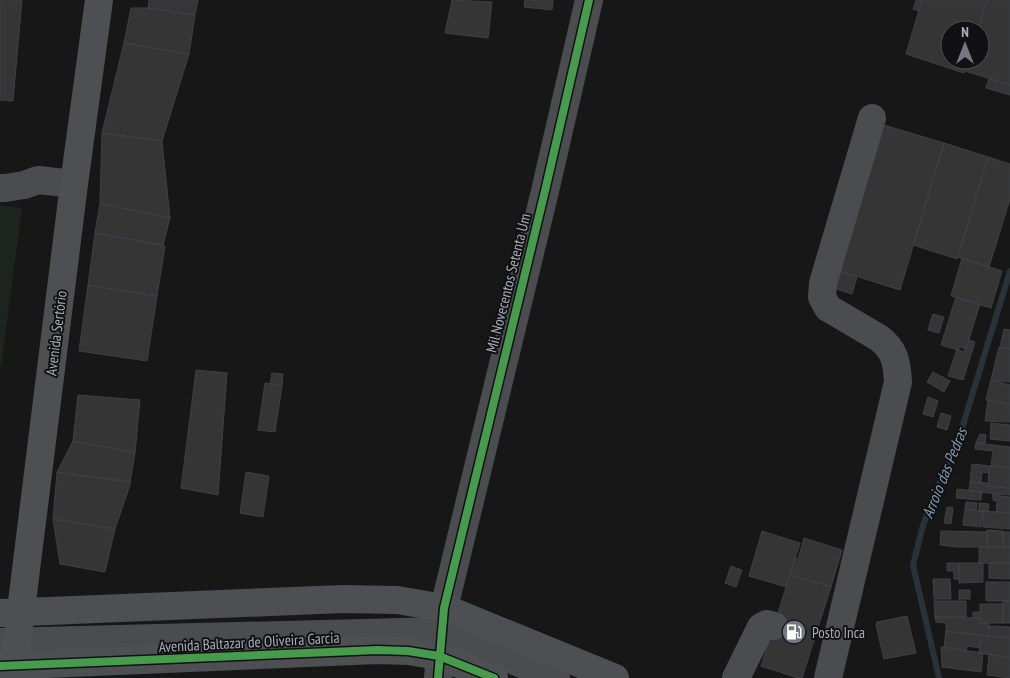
<svg xmlns="http://www.w3.org/2000/svg" width="1010" height="678" viewBox="0 0 1010 678" font-family="'PT Sans Narrow',sans-serif">
	<rect width="100%" height="100%" fill="#171717"/>
	<path fill="#1d241e" d="M0,205L22,208L1,367H0Z"/>
	<g fill="none" stroke-linecap="round" stroke-linejoin="round">
		<path stroke="#2a3239" stroke-width="6" d="M939,678L913,565L923,525L963,425L1010,271"/>
	</g>
	<path fill="#353536" stroke="#3f4043" d="M0,0H22L13,101L0,100Z
		M149,0H198L195,15L148,8Z
		M452,0L492,2L488,38L445,33Z
		M525,0H553L552,10L524,7Z
		M916,0H922L919,11L913,9Z
		M922,0H987L978,30H950V60H968L964,73L906,54Z
		M987,0H1010V85L965,71L968,60H980V30H978Z
		M131,8H148L195,15L189,54L124,43Z
		M124,43L189,54L162,141L102,133Z
		M989,78L1010,85V95L986,88Z
		M884,125L944,143L900,290L840,271Z
		M102,133L162,141L170,218L100,203Z
		M944,143L988,157L957,259L913,245Z
		M988,157L1010,164V199L989,267L958,257Z
		M100,203L170,218L163,245L95,233Z
		M95,233L165,246L157,296L88,285Z
		M962,258L1002,271L991,308L951,296Z
		M841,272L857,277L852,294L836,289Z
		M88,285L157,296L147,361L79,351Z
		M956,297L980,304L966,349L959,347L958,350L941,345Z
		M933,314L944,317L939,333L928,330Z
		M1004,329L1010,330V349L1000,347Z
		M969,340L975,342L963,380L948,376L957,349L964,352Z
		M999,347L1010,349V382L991,380Z
		M196,370L227,373L218,495L181,488Z
		M933,372L950,381L944,392L927,382Z
		M272,373L283,374L282,386L270,384Z
		M991,380L1010,385V404L986,400Z
		M265,383L282,386L275,432L258,430Z
		M78,395L140,400L135,453L73,441Z
		M928,397L938,401L933,417L923,414Z
		M988,400L1010,404V422L985,421Z
		M941,413L951,416L947,430L937,427Z
		M991,423L1010,425V441L990,439Z
		M980,434L986,435L985,444L976,443Z
		M73,441L135,453L130,482L57,472Z
		M976,443L1010,447V468L991,466L993,451L975,449Z
		M972,464L989,466L988,473L982,472L981,483L970,482Z
		M989,466L1010,468V488L988,486Z
		M57,472L131,482L115,529L53,519Z
		M246,472L269,476L263,517L240,513Z
		M970,482L988,483V486L1010,488V495L969,491Z
		M957,489L982,492L981,500L956,498Z
		M993,493L1000,494V496L1010,497V513L996,512L997,501L993,500Z
		M966,502L977,503L976,510L965,509Z
		M979,503L989,504L988,511H979Z
		M947,507L953,508L951,524L944,523Z
		M965,509L983,511L981,527L963,525Z
		M983,511L1010,513V529L983,527Z
		M53,519L115,529L105,572L60,564Z
		M987,530L1003,531V547H987Z
		M762,531L800,543L786,587L749,576Z
		M941,531L987,532V547H957L940,545Z
		M1003,532H1010V547H1003Z
		M804,538L842,550L831,587L790,575L795,558L798,559Z
		M979,547H1010V563H979Z
		M947,563H959V579H954V571H947Z
		M959,563H983V582L959,583Z
		M989,563H1010V579L989,578Z
		M731,566L742,570L736,587L725,583Z
		M790,575L831,587L802,678H798L761,666Z
		M933,579H950L951,599H934Z
		M986,582H1010V601H986Z
		M959,590H970V599H959Z
		M934,601H966V617H935Z
		M1003,601H1010V623H1003Z
		M980,604H1003V623H980V618H973V612H980Z
		M907,616L916,653L884,659L876,625L877,622Z
		M935,617L980,618V623H989L988,636L946,631V623L936,622Z
		M989,626L1010,627V638L988,636Z
		M946,631L982,635L980,648L967,646L966,651L944,647Z
		M982,635L1010,638V658L979,653Z
		M941,647L983,653L981,672L942,667Z
		M989,654L1010,658V678L987,675Z"/>
	<g fill="none" stroke-linecap="round" stroke-linejoin="round">
		<path stroke="#343537" stroke-width="28" stroke-dasharray="28 14" stroke-linecap="butt" d="M774,626L815,639"/>
		<path stroke="#4b4c50" stroke-width="28" d="M0,188H5L24,185L38,180L74,184
			M0,642L441,631L556,678
			M438,678L444,608L545,191L589,0
			M736,678L761,627L767,624L774,626
			M828,678L898,382C897,363 895,350 879,338L828,308L822,297L823,283L872,118"/>
		<path stroke="#4d4f52" stroke-width="28" d="M0,613L343,599L397,600L444,608L615,678
			M0,666L377,650L408,651L439,656L494,678
			M17,666V642L74,184L99,0"/>
		<g stroke="#111113" stroke-width="11">
			<path id="cycleway" d="M0,666L377,650L408,651L439,656L494,678
				M438,678L444,608L545,191L589,0"/>
		</g>
		<use href="#cycleway" stroke="#469c4c" stroke-width="8"/>
	</g>
	<defs>
		<g id="fuel-disc" transform="scale(1.25)"><circle r="9.5" fill="#757880" stroke="#111113"/><path d="M-5.5-6h7V0h2V4h1.3V-2.5L3-4.5l.8-.8L6-3V5H2.5V1h-1V6h-7ZM-4.2-4.7v3.2H.2V-4.7Z" fill="#fff"/></g>
	</defs>
	<g fill-rule="evenodd">
		<use href="#fuel-disc" x="794" y="632"/>
	</g>
	<g text-anchor="middle" dominant-baseline="central" stroke-width="4" stroke-linejoin="round" paint-order="stroke">
		<g font-size="15" fill="#a8adb8" stroke="#111113">
			<text transform="translate(508 283) rotate(-76)">Mil Novecentos Setenta Um</text>
			<text transform="translate(56 333) rotate(-83)">Avenida Sertório</text>
			<text transform="translate(249 642) rotate(-3)">Avenida Baltazar de Oliveira Garcia</text>
		</g>
		<g font-size="15" fill="#a8adb8" stroke="#111113" text-anchor="start">
			<text x="812" y="632">Posto Inca</text>
		</g>
		<g font-size="16" font-style="italic" fill="#7f9bb3" stroke="#111113">
			<text transform="translate(944 473) rotate(-68)">Arroio das Pedras</text>
		</g>
	</g>
	<g transform="translate(965 45)"><circle r="24" fill="#111113" stroke="#4d4f55"/>
	<path d="M0-4L9 19L0 12L-9 19Z" fill="#757880"/>
	<text y="-8" font-size="14" font-weight="bold" text-anchor="middle" fill="#a8adb8">N</text>
	</g>
</svg>
